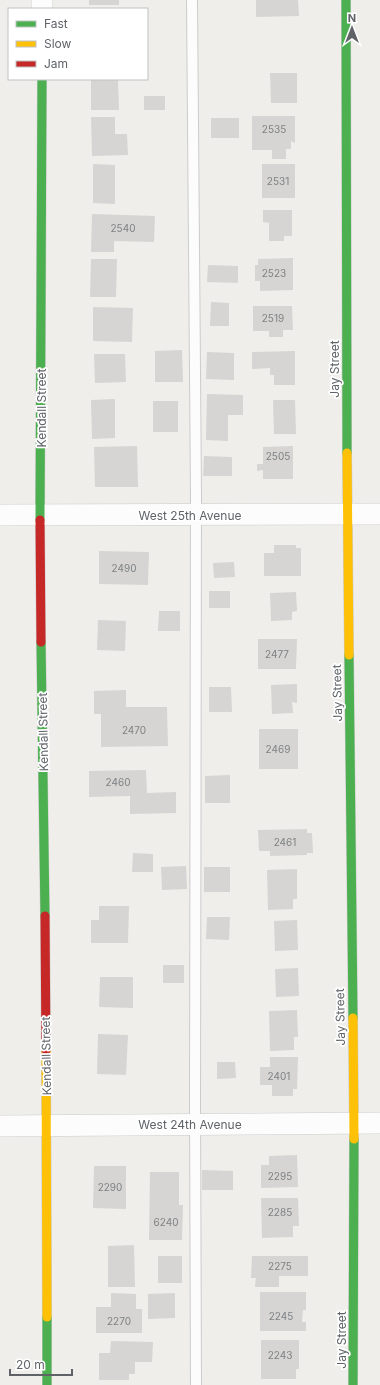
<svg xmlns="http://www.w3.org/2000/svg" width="380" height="1385" viewBox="0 0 380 1385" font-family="Inter,sans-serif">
	<rect width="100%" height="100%" fill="#efeeea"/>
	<path fill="#d6d5d3" d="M89,0H119V5H89Z
		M256,0H298L299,16L256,17Z
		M270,73H297V103H271Z
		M91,79H118L119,110H91Z
		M144,96H165V110H144Z
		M252,116H295V143L291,141V149H286V159H272V150H252Z
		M91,117H115V134H127L128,155L92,156Z
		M211,118H239V138H211Z
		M93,164L115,165V204L93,203Z
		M262,164H295V198H262Z
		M263,210H292V236H284V241H269V223L263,222Z
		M92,214L155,216L154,242L114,241V252H91Z
		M293,258V290L260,291V281H255V265H258V259Z
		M91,259H117L116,297H90Z
		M208,265L238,266V283L207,282Z
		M211,302L229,303V326H210Z
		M253,306H292L293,330H283V337H269V331H253Z
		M93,307L133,308L132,342L93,341Z
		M182,350L183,382H155V351Z
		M295,351V385H274V375H270V368L252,369V352Z
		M207,352L234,353V380L206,379Z
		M94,354H125L126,382L95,383Z
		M207,394L243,395V415H228V441L206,440Z
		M115,399V438L92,439L91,400Z
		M273,400H295L296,434H274Z
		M153,401H178V432H153Z
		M137,446L138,487H95L94,447Z
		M293,446V479H263V470L257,471V464H263V447Z
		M204,456L232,457V476H203Z
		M274,545H296V548H301V576H264V553H274Z
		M99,551L149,552L148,585L99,584Z
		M234,562L235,577L214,578L213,563Z
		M209,591H230V608H209Z
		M296,592L297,611L292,612V620L271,621L270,593Z
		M159,611H180V631H158Z
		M98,620L126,621L125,651L97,650Z
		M258,639H297L296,669H258Z
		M297,684V703L292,702L293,713L272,714L271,685Z
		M209,687H231L232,712H209Z
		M126,690V707H167L168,746L101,747V714H94V691Z
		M259,729H298V769H259Z
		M146,770L147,793L176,792V813L130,814V796L89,797V771Z
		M230,775V803H205V776Z
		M307,829V833H312L313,853H307V855L270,856V851H259L258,830Z
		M133,853L153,854V872H132Z
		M186,866L187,889L162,890L161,867Z
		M204,867H230V892H204Z
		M297,869V899H293V909L268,910L267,870Z
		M99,906H129L128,943H91V920H99Z
		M207,917H230L229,940L206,939Z
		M297,920L298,950L275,951L274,921Z
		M163,965H184V983H163Z
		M298,968L299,996L276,997L275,969Z
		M100,977H133V1008L99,1007Z
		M297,1010L298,1037H294V1050L270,1051L269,1011Z
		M98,1034L128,1035L126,1075L97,1074Z
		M270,1057H298L297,1089H293V1096H272V1085H260V1067H270Z
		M217,1062H235L236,1078L217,1079Z
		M297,1155L298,1187L261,1188V1165H269V1156Z
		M94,1166H126V1209L93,1208Z
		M202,1170L233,1171V1190H202Z
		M150,1172H179V1205H183L182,1240H149Z
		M261,1198H298L299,1226H293V1237L262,1238Z
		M134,1245L135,1287H108V1246Z
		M158,1256H182V1283H158Z
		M252,1256H308V1276H279V1287H255L256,1278H251Z
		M260,1292H306V1310H303L302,1322H306V1331H260Z
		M111,1293L136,1294V1309H142V1333H96V1307H111Z
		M175,1293V1318L148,1319V1294Z
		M261,1340H299V1369H296V1379H261Z
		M111,1341L153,1342L152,1362H135V1374H129V1380H99V1353H110Z"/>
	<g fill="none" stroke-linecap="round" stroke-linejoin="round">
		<g stroke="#cbcccc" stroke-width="12">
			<path id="lane" d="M192,0L196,495L195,1106L196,1385"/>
		</g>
		<g stroke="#cbcccc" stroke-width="22">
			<path id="street" d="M42,9V0
				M0,515L380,514
				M0,1126L380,1123"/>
		</g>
		<g stroke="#cacacb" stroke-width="10">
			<path id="fast" d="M346,0L347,453
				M40,520L42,79
				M41,642L45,916
				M349,655L353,1018
				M47,1317V1385
				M353,1385L354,1139"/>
		</g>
		<g stroke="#cacacb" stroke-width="10">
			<path id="slow" d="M347,453L349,655
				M353,1018L354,1139
				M46,1050L47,1317"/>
		</g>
		<g stroke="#cacacb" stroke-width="10">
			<path id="jam" d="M40,520L41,642
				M45,916L46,1050"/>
		</g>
		<use href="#lane" stroke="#fdfcfc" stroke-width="10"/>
		<use href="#street" stroke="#fdfcfc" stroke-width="21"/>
		<use href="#fast" stroke="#4caf50" stroke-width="9"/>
		<use href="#slow" stroke="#ffc107" stroke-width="9"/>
		<use href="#jam" stroke="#c62828" stroke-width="9"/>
	</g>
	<g text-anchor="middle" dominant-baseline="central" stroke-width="3.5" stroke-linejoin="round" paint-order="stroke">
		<g font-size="10" fill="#7e8184">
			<text x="274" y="129">2535</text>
			<text x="278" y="181">2531</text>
			<text x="123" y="228">2540</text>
			<text x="274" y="273">2523</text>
			<text x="273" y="318">2519</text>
			<text x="278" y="456">2505</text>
			<text x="124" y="568">2490</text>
			<text x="277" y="654">2477</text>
			<text x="134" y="730">2470</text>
			<text x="278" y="749">2469</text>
			<text x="118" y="782">2460</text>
			<text x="285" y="842">2461</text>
			<text x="279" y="1076">2401</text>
			<text x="280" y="1176">2295</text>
			<text x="110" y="1187">2290</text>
			<text x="280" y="1212">2285</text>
			<text x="166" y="1222">6240</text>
			<text x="280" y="1266">2275</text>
			<text x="281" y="1316">2245</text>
			<text x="119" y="1321">2270</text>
			<text x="280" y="1355">2243</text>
		</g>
		<g font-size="12" fill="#5f6368" stroke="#fff">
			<text transform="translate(334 369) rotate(-90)">Jay Street</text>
			<text transform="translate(41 408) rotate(-90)">Kendall Street</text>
			<text x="190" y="515">West 25th Avenue</text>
			<text transform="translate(337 693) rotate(-91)">Jay Street</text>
			<text transform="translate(43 732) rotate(-91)">Kendall Street</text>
			<text transform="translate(340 1017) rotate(-91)">Jay Street</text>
			<text transform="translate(46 1056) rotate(-91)">Kendall Street</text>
			<text x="190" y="1124">West 24th Avenue</text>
			<text transform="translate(341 1340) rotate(-90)">Jay Street</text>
		</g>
	</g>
	<rect x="8" y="8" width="140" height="72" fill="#ffffff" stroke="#bfc1c3"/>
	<rect x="16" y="21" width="20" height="6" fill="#4caf50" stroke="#bfc1c3"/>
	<text x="44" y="28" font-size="12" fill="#5f6368">Fast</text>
	<rect x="16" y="41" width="20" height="6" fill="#ffc107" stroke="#bfc1c3"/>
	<text x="44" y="48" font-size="12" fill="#5f6368">Slow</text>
	<rect x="16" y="61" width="20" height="6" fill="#c62828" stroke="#bfc1c3"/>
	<text x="44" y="68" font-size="12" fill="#5f6368">Jam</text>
	<g transform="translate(352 28)" stroke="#ffffff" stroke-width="3" paint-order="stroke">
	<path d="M0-3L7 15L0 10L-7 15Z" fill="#5f6368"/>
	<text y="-6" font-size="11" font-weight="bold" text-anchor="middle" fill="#5f6368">N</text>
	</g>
	<path d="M10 1369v6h62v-6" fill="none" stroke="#5f6368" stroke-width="2"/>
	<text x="16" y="1369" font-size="12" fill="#5f6368" stroke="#ffffff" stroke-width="3" paint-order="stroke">20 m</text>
</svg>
